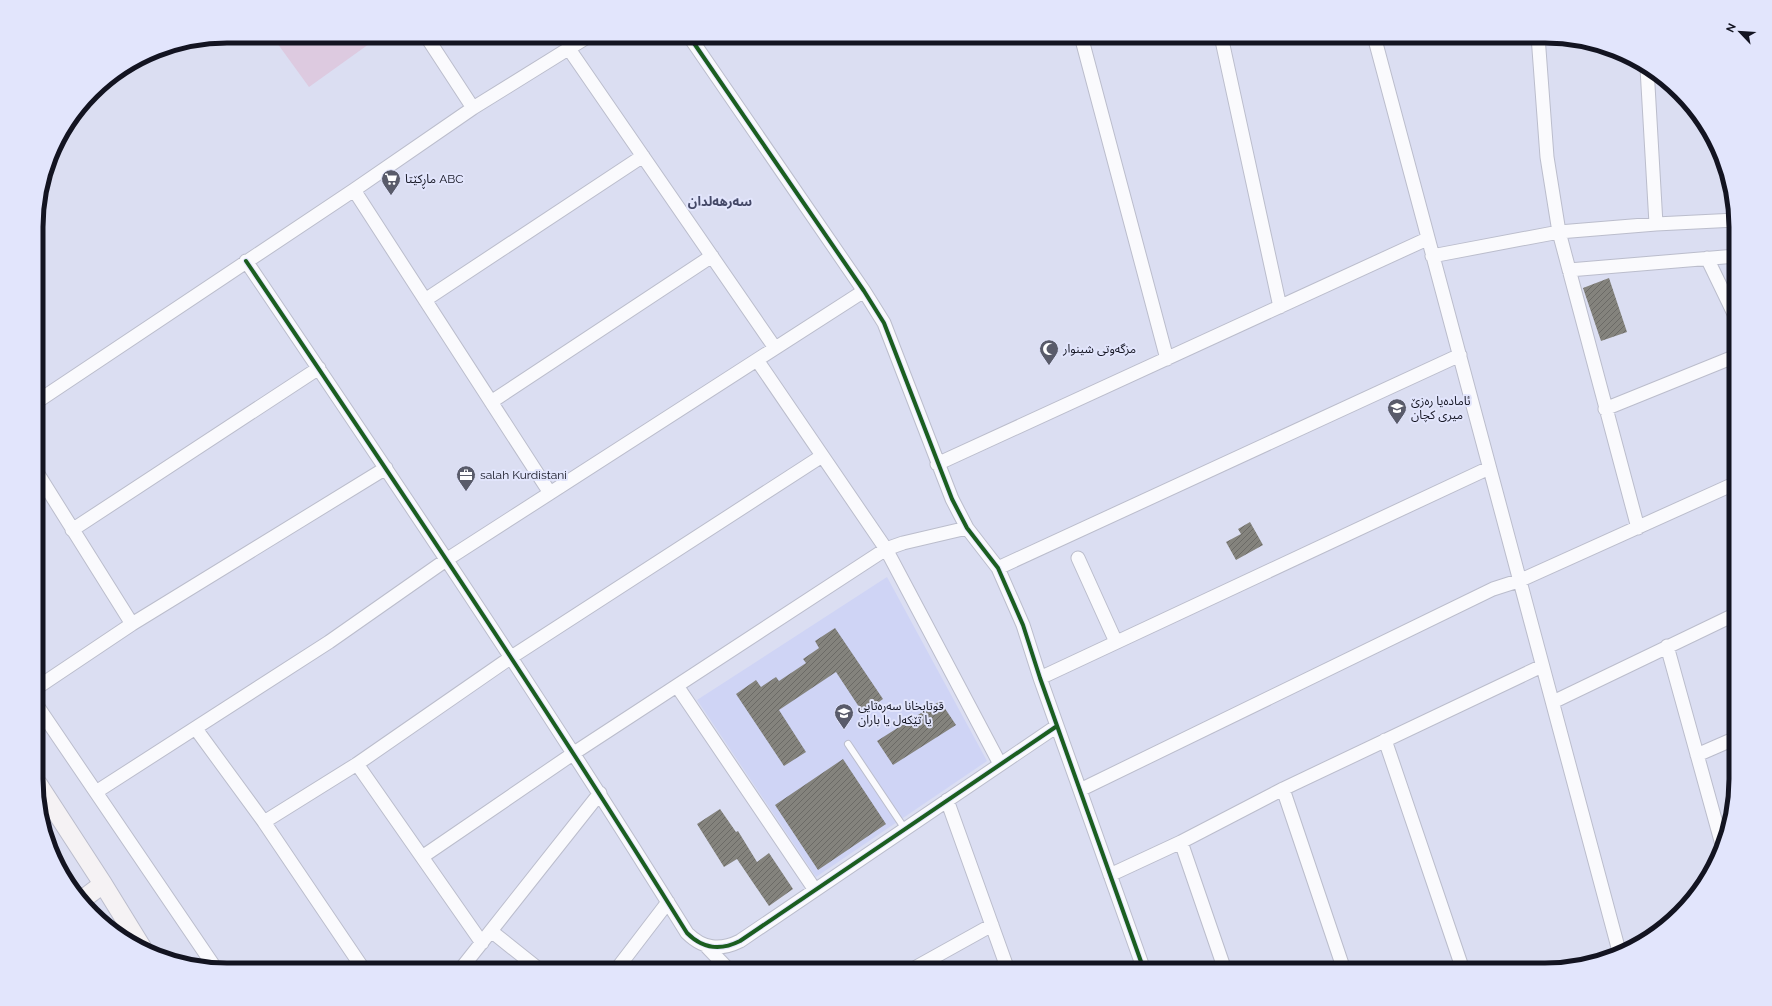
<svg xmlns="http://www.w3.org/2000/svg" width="1772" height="1006" viewBox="0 0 1772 1006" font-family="Raleway,'Noto Sans Arabic',sans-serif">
	<defs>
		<pattern id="building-hatch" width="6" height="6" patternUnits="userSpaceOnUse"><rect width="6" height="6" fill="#84837d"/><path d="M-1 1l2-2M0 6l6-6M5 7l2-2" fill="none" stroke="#6b6a66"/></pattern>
	</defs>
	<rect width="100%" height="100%" fill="#dbdef2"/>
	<path fill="#cfd4f5" d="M887,577L987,761L816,877L697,700Z"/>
	<path fill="#ddcae0" d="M272,36H363L369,44L309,87Z"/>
	<path fill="url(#building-hatch)" d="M1609,278L1627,332L1601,341L1583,288Z
		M1250,522L1263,545L1236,560L1226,542L1241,534L1238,529Z
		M835,628L883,699L863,713L836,672L779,710L806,752L784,766L736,694L756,680L761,687L776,677L779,681L806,663L803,659L819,648L815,641Z
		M940,701L956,725L893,765L877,741Z
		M843,759L886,824L818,870L775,805Z
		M720,809L736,832L738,831L757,862L769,853L793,889L769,906L737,859L724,867L697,824Z"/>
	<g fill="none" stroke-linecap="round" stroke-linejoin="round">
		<g stroke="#bbbdcc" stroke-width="8">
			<path id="service" d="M848,744L905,829"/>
		</g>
		<g stroke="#bbbdcc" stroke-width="15">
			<path id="minor" d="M426,36L473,108
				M689,36L864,291L884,323L952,499L967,528L998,568L1023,625L1040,678L1144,970
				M1081,36L1167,359
				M1221,36L1280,307
				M1374,36L1619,951
				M1538,36L1547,157L1559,232L1638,528
				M569,49L775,348
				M1647,68L1656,224
				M354,190L550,493
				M1432,256L1559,232L1656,224L1736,220
				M1707,258L1736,318
				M246,261C396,483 546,706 687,933C703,949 720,951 740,941L1057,726
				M1569,270L1736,256
				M425,300L643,156
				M757,360L886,549L1000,764
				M38,401L354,190L473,108L589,36
				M491,402L712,256
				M1605,409L1736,356
				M937,464L1427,239
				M38,474L132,624
				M72,530L319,368
				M1078,558L1116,642
				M998,568L1460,355
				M1667,646L1721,841
				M1040,678L1489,468
				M677,686L815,890
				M38,687L132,624L386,468
				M1553,702L1736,614
				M38,707L216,969
				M196,729L264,822L364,970
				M1385,740L1463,970
				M1697,755L1736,738
				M357,764L482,943
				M1283,789L1344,970
				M1080,790L1493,589L1521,580L1736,483
				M96,792L329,642L446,560L864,291
				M947,800L1008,970
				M264,822L357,764L510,658L822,456
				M1181,842L1225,970
				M422,857L574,753L886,549L903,543L967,528
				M1110,875L1181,842L1283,789L1542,666
				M491,931L540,970
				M707,947L729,970
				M623,962L634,970
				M460,970L600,793
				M616,970L668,902
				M911,970L992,925"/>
		</g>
		<g stroke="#bbbdcc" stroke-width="20">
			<path id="secondary" d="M38,784L103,884L143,949
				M83,899L103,884"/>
		</g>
		<use href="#service" stroke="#fafafd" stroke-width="6"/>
		<use href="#minor" stroke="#fafafd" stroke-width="13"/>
		<use href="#secondary" stroke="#f5f2f4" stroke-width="18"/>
		<g stroke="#e2e5fc" stroke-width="6">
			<path id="cycleway" d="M689,36L864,291L884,323L952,499L967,528L998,568L1023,625L1040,678L1144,970
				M246,261C396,483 546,706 687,933C703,949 720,951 740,941L1057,726"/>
		</g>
		<use href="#cycleway" stroke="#1b5e20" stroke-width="4"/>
	</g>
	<defs>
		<g id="supermarket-pin" transform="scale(1)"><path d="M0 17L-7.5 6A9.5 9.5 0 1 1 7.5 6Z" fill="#595b6a" stroke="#e2e5fc"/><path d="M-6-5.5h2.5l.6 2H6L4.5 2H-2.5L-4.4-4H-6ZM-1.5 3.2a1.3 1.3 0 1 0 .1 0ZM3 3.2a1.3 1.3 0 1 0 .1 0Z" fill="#fff"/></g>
		<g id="mosque-pin" transform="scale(1)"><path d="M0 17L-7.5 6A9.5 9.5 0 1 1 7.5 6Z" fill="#595b6a" stroke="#e2e5fc"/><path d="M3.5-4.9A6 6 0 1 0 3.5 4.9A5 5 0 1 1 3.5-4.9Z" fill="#fff"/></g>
		<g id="school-pin" transform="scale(1)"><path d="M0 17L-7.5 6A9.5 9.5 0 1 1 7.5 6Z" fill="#595b6a" stroke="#e2e5fc"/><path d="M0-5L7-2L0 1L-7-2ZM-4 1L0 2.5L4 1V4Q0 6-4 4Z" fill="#fff"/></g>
		<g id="office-pin" transform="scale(1)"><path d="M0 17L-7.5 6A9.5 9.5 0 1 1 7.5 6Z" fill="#595b6a" stroke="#e2e5fc"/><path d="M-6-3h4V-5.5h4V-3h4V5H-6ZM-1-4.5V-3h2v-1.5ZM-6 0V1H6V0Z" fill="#fff"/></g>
	</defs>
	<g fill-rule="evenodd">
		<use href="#supermarket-pin" x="391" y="179"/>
		<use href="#mosque-pin" x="1049" y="349"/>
		<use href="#school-pin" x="1397" y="408"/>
		<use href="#office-pin" x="466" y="475"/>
		<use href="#school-pin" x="844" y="713"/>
	</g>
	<g text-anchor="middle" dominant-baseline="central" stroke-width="4" stroke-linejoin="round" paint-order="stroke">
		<g font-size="12" fill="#131421" stroke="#e2e5fc" text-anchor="start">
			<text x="405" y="179">ماڕکێتا ABC</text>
			<text x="1063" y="349">مزگەوتی شينوار</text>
			<text x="1411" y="401">ئامادەيا رەزێ<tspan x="1411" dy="14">ميرى كچان</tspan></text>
			<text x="480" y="475">salah Kurdistani</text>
			<text x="858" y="706">قوتابخانا سەرەتایی<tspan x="858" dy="14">یا تێکەل یا باران</tspan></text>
		</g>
		<g font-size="13" font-weight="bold" fill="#444867" stroke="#e2e5fc">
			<text x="720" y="201">سەرهەلدان</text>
		</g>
	</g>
	<path d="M0 0H1772V1006H0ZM227 43H1545A184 184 0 0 1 1729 227V779A184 184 0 0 1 1545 963H227A184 184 0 0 1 43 779V227A184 184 0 0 1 227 43Z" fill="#e2e5fc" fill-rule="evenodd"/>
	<path fill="none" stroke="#131421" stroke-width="5" d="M227 43H1545A184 184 0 0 1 1729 227V779A184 184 0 0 1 1545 963H227A184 184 0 0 1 43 779V227A184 184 0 0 1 227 43Z"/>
	<g transform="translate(1740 32) rotate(295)" stroke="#e2e5fc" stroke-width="3" paint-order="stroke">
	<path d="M0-3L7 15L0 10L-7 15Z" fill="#131421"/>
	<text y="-6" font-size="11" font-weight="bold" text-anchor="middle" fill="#131421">N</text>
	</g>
</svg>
